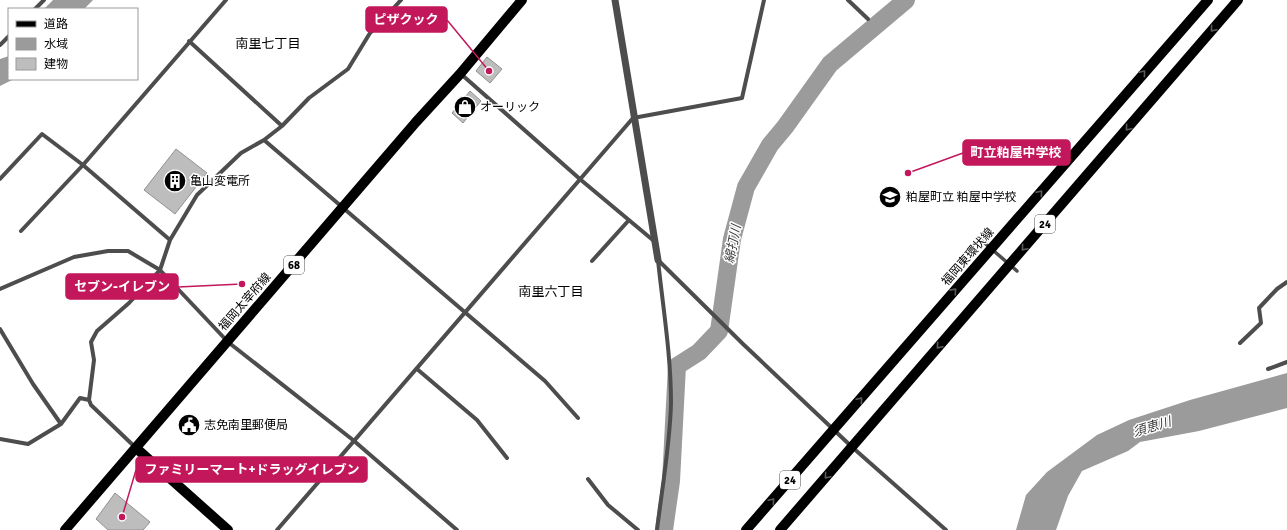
<svg xmlns="http://www.w3.org/2000/svg" width="1287" height="530" viewBox="0 0 1287 530" font-family="Signika,'Noto Sans JP',sans-serif">
	<rect width="100%" height="100%" fill="#fff"/>
	<path fill="#9b9b9b" d="M53,0H93L84,9H44Z
		M9,56V79H14L0,86V59Z
		M1287,373V408L1199,431L1140,442L1128,451L1082,471L1068,496L1056,530H1016L1026,495L1047,472L1097,435L1129,420L1190,400Z"/>
	<g fill="none" stroke-linecap="round" stroke-linejoin="round">
		<path stroke="#9b9b9b" stroke-width="18" d="M664,530L671,481L677,366L699,352L719,331L732,239L746,187L770,145L785,127L830,64L906,0"/>
	</g>
	<path fill="#bdbdbd" stroke="#919191" d="M487,57L502,69L490,83L476,71Z
		M470,91L481,101L463,123L452,113Z
		M176,149L207,173L175,214L144,190Z
		M115,493L150,522L143,530H108L96,519Z"/>
	<g fill="none" stroke-linecap="round" stroke-linejoin="round">
		<path stroke="#4d4d4d" stroke-width="3.5" d="M980,239L1017,271"/>
		<path stroke="#4d4d4d" stroke-width="4" d="M848,0L868,19
			M35,9L44,0
			M390,12L401,0
			M189,41L282,126
			M0,45L9,36
			M461,74L581,180L654,241
			M264,140L545,381L578,418
			M0,179L42,134L83,165L21,231
			M170,240L83,165L226,0
			M658,260L743,344L852,447L946,530
			M592,261L629,220
			M0,289L74,257L108,251H128L160,270L228,342L353,440L457,530
			M0,329L33,384L61,424
			M1240,343L1261,323L1259,308L1277,289L1287,282
			M417,369L477,420L507,458
			M1268,369L1287,362
			M0,439L28,444L61,424L80,398L89,400
			M136,448L91,405L89,400L94,360L91,342L97,331L129,303L160,270L170,240L197,195L241,153L264,140L282,126L309,98L348,69L370,33L380,23
			M588,479L608,505L638,530
			M277,530L633,118L742,98L764,0
			M657,530C662,488 670,445 671,403C671,355 663,308 658,260"/>
		<path stroke="#4d4d4d" stroke-width="7" d="M615,0L658,260"/>
		<path stroke="#000" stroke-width="10" d="M136,448L228,530
			M65,530L416,122L460,74L522,0
			M746,530L1208,0
			M780,530L1238,0"/>
	</g>
	<defs><path id="oneway-chevron" d="M-2-3.5L2.5 0L-2 3.5" fill="none" stroke-width="1.6" stroke-linecap="round" stroke-linejoin="round"/></defs>
	<g stroke="#595959">
		<use href="#oneway-chevron" transform="translate(1213 29) rotate(131)"/>
		<use href="#oneway-chevron" transform="translate(1143 73) rotate(-50)"/>
		<use href="#oneway-chevron" transform="translate(1128 128) rotate(131)"/>
		<use href="#oneway-chevron" transform="translate(1040 193) rotate(-49)"/>
		<use href="#oneway-chevron" transform="translate(1024 248) rotate(131)"/>
		<use href="#oneway-chevron" transform="translate(954 291) rotate(-48)"/>
		<use href="#oneway-chevron" transform="translate(939 346) rotate(131)"/>
		<use href="#oneway-chevron" transform="translate(860 400) rotate(-49)"/>
		<use href="#oneway-chevron" transform="translate(827 476) rotate(131)"/>
		<use href="#oneway-chevron" transform="translate(772 501) rotate(-49)"/>
	</g>
	<defs>
		<g id="shop-disc" transform="scale(1.15)"><circle r="9.5" fill="#000" stroke="#fff"/><path d="M-5-2.5h2.3a2.7 3.5 0 0 1 5.4 0H5L5.5 6h-11ZM-1.5-2.5h3a1.5 2.3 0 0 0-3 0Z" fill="#fff"/></g>
		<g id="building-disc" transform="scale(1.15)"><circle r="9.5" fill="#000" stroke="#fff"/><path d="M-4-6H4V6H1V3H-1V6H-4ZM-2.5-4.3h1.7v1.8h-1.7ZM.8-4.3h1.7v1.8H.8ZM-2.5-1h1.7V.8h-1.7ZM.8-1h1.7V.8H.8Z" fill="#fff"/></g>
		<g id="school-disc" transform="scale(1.15)"><circle r="9.5" fill="#000" stroke="#fff"/><path d="M0-5L7-2L0 1L-7-2ZM-4 1L0 2.5L4 1V4Q0 6-4 4Z" fill="#fff"/></g>
		<g id="civic-disc" transform="scale(1.15)"><circle r="9.5" fill="#000" stroke="#fff"/><path d="M-.6-6.5H3V-4.5H.6V-3L4-1V1h2V6H-6V1h2V-1L-.6-3ZM-1.2 2.5V6h2.4V2.5Z" fill="#fff"/></g>
	</defs>
	<g fill-rule="evenodd">
		<use href="#shop-disc" x="465" y="107"/>
		<use href="#building-disc" x="175" y="181"/>
		<use href="#school-disc" x="890" y="197"/>
		<use href="#civic-disc" x="189" y="425"/>
	</g>
	<g text-anchor="middle" dominant-baseline="central" stroke-width="3" stroke-linejoin="round" paint-order="stroke">
		<g fill="#fff" stroke="#4c4c4c" stroke-width="1">
			<rect x="1035" y="215" width="20" height="18" rx="3"/>
			<rect x="284" y="256" width="20" height="18" rx="3"/>
			<rect x="780" y="471" width="20" height="18" rx="3"/>
		</g>
		<g font-size="11" font-weight="bold" fill="#000">
			<text x="1045" y="224">24</text>
			<text x="294" y="265">68</text>
			<text x="790" y="480">24</text>
		</g>
		<g font-size="12" fill="#000" stroke="#fff" text-anchor="start">
			<text x="480" y="107">オーリック</text>
			<text x="190" y="181">亀山変電所</text>
			<text x="906" y="197">粕屋町立 粕屋中学校</text>
			<text x="204" y="425">志免南里郵便局</text>
		</g>
		<g font-size="12" fill="#000" stroke="#fff">
			<text transform="translate(968 257) rotate(-49)">福岡東環状線</text>
			<text transform="translate(245 302) rotate(-49)">福岡太宰府線</text>
		</g>
		<g font-size="13" fill="#000" stroke="#fff">
			<text x="268" y="44">南里七丁目</text>
			<text x="551" y="292">南里六丁目</text>
		</g>
		<g font-size="13" font-style="italic" fill="#3c3c3c" stroke="#fff">
			<text transform="translate(733 244) rotate(-79)">綿打川</text>
			<text transform="translate(1152 427) rotate(-17)">須恵川</text>
		</g>
	</g>
	<path fill="none" stroke="#c2185b" stroke-width="1.5" d="M489 71L447 20M908 173L963 153M242 284L178 287M122 517L136 470"/>
	<g fill="#c2185b" stroke="#fff" stroke-width="1.5">
		<circle cx="489" cy="71" r="4"/>
		<circle cx="908" cy="173" r="4"/>
		<circle cx="242" cy="284" r="4"/>
		<circle cx="122" cy="517" r="4"/>
	</g>
	<g fill="#c2185b" stroke="#c2185b" stroke-width="1.5">
		<rect x="366" y="7" width="81" height="25" rx="4"/>
		<rect x="963" y="140" width="107" height="25" rx="4"/>
		<rect x="66" y="274" width="112" height="25" rx="4"/>
		<rect x="136" y="457" width="231" height="25" rx="4"/>
	</g>
	<g font-size="13" text-anchor="middle" font-weight="bold" fill="#fff">
		<text x="406" y="24">ピザクック</text>
		<text x="1016" y="157">町立粕屋中学校</text>
		<text x="122" y="291">セブン-イレブン</text>
		<text x="252" y="474">ファミリーマート+ドラッグイレブン</text>
	</g>
	<rect x="8" y="8" width="130" height="72" fill="#ffffff" stroke="#999999"/>
	<rect x="16" y="21" width="20" height="6" fill="#000000" stroke="#999999"/>
	<text x="44" y="28" font-size="12" fill="#000000">道路</text>
	<rect x="16" y="38" width="20" height="12" fill="#9b9b9b" stroke="#999999"/>
	<text x="44" y="48" font-size="12" fill="#000000">水域</text>
	<rect x="16" y="58" width="20" height="12" fill="#bdbdbd" stroke="#999999"/>
	<text x="44" y="68" font-size="12" fill="#000000">建物</text>
</svg>
